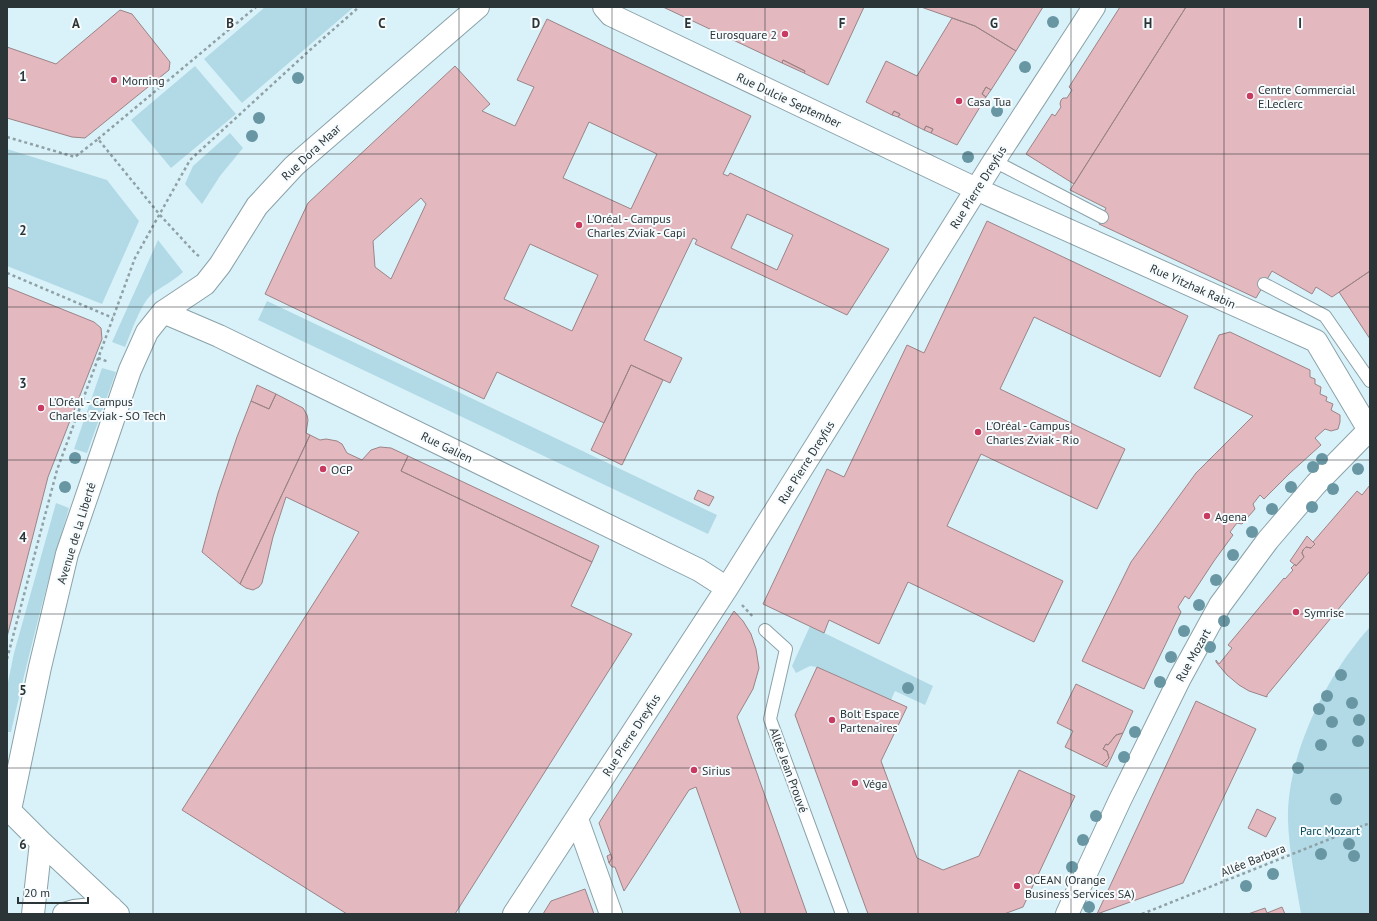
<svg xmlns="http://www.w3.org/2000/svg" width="1377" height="921" viewBox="0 0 1377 921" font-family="'PT Sans',sans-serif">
	<rect width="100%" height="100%" fill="#d9f2f9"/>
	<path fill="#b2dae6" d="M265,7H354L242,103L204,59Z
		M195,66L236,114L171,168L131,120Z
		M230,133L243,148L220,176L202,204L185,184L193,166Z
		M7,149L107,180L139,221L102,304L7,266Z
		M158,240L183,272C174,281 162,286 152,294C140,305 132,331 125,347L112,342Z
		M267,301L717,515L708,534L258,320Z
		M102,368L116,372L87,453L74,449Z
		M56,503L69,508C47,582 28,657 11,732H7V687L14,653Z
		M810,626L933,686L925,705L895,691L891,700L817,667L810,666L796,673L792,666Z
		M1370,627V914H1301C1296,883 1289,852 1288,821C1286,756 1327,674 1370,627Z"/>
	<path fill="#e3b8be" stroke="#9b8487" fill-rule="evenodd" d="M663,7H864L828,85L804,73L805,71L783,60L782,63Z
		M921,7H1043L1016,51L975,26Z
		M1120,7H1186L1074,184L1026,154L1052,114L1055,116L1061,107L1060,104L1061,100L1063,98H1067L1072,90L1069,87Z
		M1186,7H1370V271L1332,297L1316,287L1312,294L1272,271L1256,298L1099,224L1106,208L1070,190Z
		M120,10L132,14L170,62L169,70L85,138L72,137L7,118V47L56,64Z
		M952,18L975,26L1016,51L991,90L986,87L982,94L986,97L957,145L931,133L933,129L926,126L924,130L898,117L900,114L894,111L892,115L866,102L886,61L917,76Z
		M547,19L751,116L723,174L728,176L730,173L889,249L847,315L695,244L697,240L693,238L644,340L682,358L670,383L631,365L604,423L497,372L484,399L265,294L308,203L455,66L490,104L482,111L515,126L534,87L517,80ZM589,122L657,154L631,209L563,178ZM421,198L426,204L391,279L375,267L373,241ZM747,214L793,235L777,270L731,248ZM530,244L598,275L572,331L504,299Z
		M783,60L805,71L804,73L782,63Z
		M986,87L991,90L986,97L982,94Z
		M894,111L900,114L898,117L892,115Z
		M926,126L933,129L931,133L924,130Z
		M987,221L1188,316L1160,377L1034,317L1000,389L1125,449L1097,509L981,454L947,526L1063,581L1034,642L908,582L879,644L829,620L824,633L763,604L827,469L844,477L907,345L924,353Z
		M1370,271V339L1339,292Z
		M7,287L94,322L101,328L102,339L48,477L7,637Z
		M1230,332L1310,370V377L1315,379V384L1321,387L1320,394L1327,397L1326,401L1333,404L1331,410L1340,415V422L1338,429L1331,431L1325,429L1315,438L1321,445L1290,473L1264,499L1260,495L1253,504L1255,509L1242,524L1237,523L1230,532L1233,535L1214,561L1189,599L1185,596L1178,607L1181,612L1144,689L1082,661L1131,562L1196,473L1253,416L1194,388L1219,335Z
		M631,365L663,380L622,465L591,450Z
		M257,385L276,394L269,409L251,401Z
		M276,394L303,408L307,415L308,420L306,433L310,435L240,584L202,552L218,493L237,437L251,401L269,409Z
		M310,435L320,440L326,439L337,441L342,444L347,453L362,460L371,450L380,447L391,448L408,456L401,471L592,562L571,606L632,634L455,914H347L182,810L359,532L286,497L273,537L262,583L259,587L253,590L246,588L240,584Z
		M408,456L599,546L592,562L401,471Z
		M1370,485V571L1267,695V697L1249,691L1239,685L1227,675L1216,662V660L1219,664L1232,648L1228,645L1284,578L1285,579L1293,570L1291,568L1295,564L1296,566L1304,557L1302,553L1303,550L1306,547L1311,548L1315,544L1313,542L1357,491L1362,495Z
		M698,490L714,497L709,506L694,499Z
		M1307,536L1315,544L1311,548L1306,547L1303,550L1302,553L1304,557L1296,566L1290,561Z
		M734,611L743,621L751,634L756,649L759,668L753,689L737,717L807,914H741L696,787L689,790L624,891L615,867H612L609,863L612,858L599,823Z
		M817,667L907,707L881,761L917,858L943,870L979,856L1019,770L1075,796L1023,907L1004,914H868L795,715Z
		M1076,684L1133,711L1123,733L1116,735L1108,745L1106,744L1103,749L1107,751L1109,758L1102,765L1065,747L1073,731L1057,723Z
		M1196,701L1256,729L1183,883L1097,914Z
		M1123,733L1107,767L1102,765L1109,758L1107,751L1103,749L1106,744L1108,745L1116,735Z
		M1257,809L1276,818L1266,837L1248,828Z
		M611,854L612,858L609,863L607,856Z
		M585,889L594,914H543L551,901Z
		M1282,907L1285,914H1248L1265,908L1267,913Z"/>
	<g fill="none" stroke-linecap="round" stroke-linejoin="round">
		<g stroke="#8ba2a9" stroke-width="14">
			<path id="lane" d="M994,161L1102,217
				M1264,284L1325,316L1370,381
				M765,630L786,649L770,719L842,914"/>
		</g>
		<g stroke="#8ba2a9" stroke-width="24">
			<path id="street" d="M604,7L611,15L976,189L1316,341L1369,430
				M163,312L219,336L699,570L727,588
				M7,808L41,842L118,914
				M10,810L40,667L67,554L130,370L147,332L163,312L205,284L220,265L257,206L294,166L478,7
				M577,819L611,914
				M33,914L41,842
				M64,914L74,911L111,907
				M514,914L727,588L994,161L1094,7
				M1067,914L1120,800L1180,678L1220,605L1268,540L1316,484L1370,429"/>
		</g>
		<path stroke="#8fa1a6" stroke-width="2.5" stroke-dasharray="3 3" stroke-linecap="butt" d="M7,137L75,157L98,139L160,215L196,254L199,256
			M98,139L256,7
			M7,273L113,318
			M98,358L109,362
			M742,605L754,618
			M7,659L57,470L135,258L190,160L310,50L359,7
			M1142,914L1370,823"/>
		<use href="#lane" stroke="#fff" stroke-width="12"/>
		<use href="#street" stroke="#fff" stroke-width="22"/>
	</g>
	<g fill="#6896a2">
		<circle cx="1053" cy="22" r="6"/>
		<circle cx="1025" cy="67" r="6"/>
		<circle cx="298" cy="78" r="6"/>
		<circle cx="997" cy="111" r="6"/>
		<circle cx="259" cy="118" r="6"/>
		<circle cx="252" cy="136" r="6"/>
		<circle cx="968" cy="157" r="6"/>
		<circle cx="75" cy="458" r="6"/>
		<circle cx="1322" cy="459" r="6"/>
		<circle cx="1313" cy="467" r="6"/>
		<circle cx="1358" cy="469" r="6"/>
		<circle cx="65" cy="487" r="6"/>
		<circle cx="1291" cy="487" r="6"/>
		<circle cx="1333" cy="489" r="6"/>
		<circle cx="1312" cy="507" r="6"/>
		<circle cx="1272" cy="509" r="6"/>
		<circle cx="1252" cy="532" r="6"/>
		<circle cx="1233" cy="555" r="6"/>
		<circle cx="1216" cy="580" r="6"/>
		<circle cx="1199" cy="605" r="6"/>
		<circle cx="1224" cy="621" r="6"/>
		<circle cx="1184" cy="631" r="6"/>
		<circle cx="1210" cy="647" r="6"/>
		<circle cx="1171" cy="657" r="6"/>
		<circle cx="1341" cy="675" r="6"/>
		<circle cx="1160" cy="682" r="6"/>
		<circle cx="908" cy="688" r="6"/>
		<circle cx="1327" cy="696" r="6"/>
		<circle cx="1352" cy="703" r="6"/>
		<circle cx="1319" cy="709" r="6"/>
		<circle cx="1359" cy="720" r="6"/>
		<circle cx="1332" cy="722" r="6"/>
		<circle cx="1135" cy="732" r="6"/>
		<circle cx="1358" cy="741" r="6"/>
		<circle cx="1321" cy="745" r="6"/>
		<circle cx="1124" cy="757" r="6"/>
		<circle cx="1298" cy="768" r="6"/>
		<circle cx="1336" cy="799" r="6"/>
		<circle cx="1096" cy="816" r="6"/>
		<circle cx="1083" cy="840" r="6"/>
		<circle cx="1349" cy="844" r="6"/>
		<circle cx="1321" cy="854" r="6"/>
		<circle cx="1354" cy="856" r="6"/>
		<circle cx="1072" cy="867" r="6"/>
		<circle cx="1273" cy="874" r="6"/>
		<circle cx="1246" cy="886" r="6"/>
		<circle cx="1089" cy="907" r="6"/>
	</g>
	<path fill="none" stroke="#2b3437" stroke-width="1" stroke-opacity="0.55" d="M153,7V914M306,7V914M459,7V914M612,7V914M765,7V914M918,7V914M1071,7V914M1224,7V914M7,154H1370M7,307H1370M7,460H1370M7,614H1370M7,768H1370"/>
	<g fill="#c93a61" stroke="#f6fbfd" stroke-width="1.5">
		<circle cx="785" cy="34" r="4"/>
		<circle cx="114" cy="80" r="4"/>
		<circle cx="1250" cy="96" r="4"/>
		<circle cx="959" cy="101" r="4"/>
		<circle cx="579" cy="225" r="4"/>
		<circle cx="41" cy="408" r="4"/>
		<circle cx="978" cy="432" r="4"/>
		<circle cx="323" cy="469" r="4"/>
		<circle cx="1207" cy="516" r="4"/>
		<circle cx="1296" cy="612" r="4"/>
		<circle cx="832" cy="720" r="4"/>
		<circle cx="694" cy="770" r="4"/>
		<circle cx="855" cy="783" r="4"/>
		<circle cx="1017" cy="886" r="4"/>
	</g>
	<g text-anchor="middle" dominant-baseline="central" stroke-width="4" stroke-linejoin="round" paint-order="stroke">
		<g font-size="12" fill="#2b3437" stroke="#f6fbfd" text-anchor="start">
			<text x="777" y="34" text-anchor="end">Eurosquare 2</text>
			<text x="122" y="80">Morning</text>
			<text x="1258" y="89">Centre Commercial<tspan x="1258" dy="14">E.Leclerc</tspan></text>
			<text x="967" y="101">Casa Tua</text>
			<text x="587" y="218">L'Oréal - Campus<tspan x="587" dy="14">Charles Zviak - Capi</tspan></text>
			<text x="49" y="401">L'Oréal - Campus<tspan x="49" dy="14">Charles Zviak - SO Tech</tspan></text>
			<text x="986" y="425">L'Oréal - Campus<tspan x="986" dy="14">Charles Zviak - Rio</tspan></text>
			<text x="331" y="469">OCP</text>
			<text x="1215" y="516">Agena</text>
			<text x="1304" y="612">Symrise</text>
			<text x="840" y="713">Bolt Espace<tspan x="840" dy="14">Partenaires</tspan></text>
			<text x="702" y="770">Sirius</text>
			<text x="863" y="783">Véga</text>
			<text x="1025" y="879">OCEAN (Orange<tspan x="1025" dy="14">Business Services SA)</tspan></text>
		</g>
		<g font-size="12" fill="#2b3437" stroke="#f6fbfd">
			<text transform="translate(789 100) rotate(25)">Rue Dulcie September</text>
			<text transform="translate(311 152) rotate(-43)">Rue Dora Maar</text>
			<text transform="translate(978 187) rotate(-58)">Rue Pierre Dreyfus</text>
			<text transform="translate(1193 286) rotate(24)">Rue Yitzhak Rabin</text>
			<text transform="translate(447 447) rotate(26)">Rue Galien</text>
			<text transform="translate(806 462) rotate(-58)">Rue Pierre Dreyfus</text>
			<text transform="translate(76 533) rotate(-73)">Avenue de la Liberté</text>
			<text transform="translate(1193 655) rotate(-61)">Rue Mozart</text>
			<text transform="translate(631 735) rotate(-57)">Rue Pierre Dreyfus</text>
			<text transform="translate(789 770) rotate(70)">Allée Jean Prouvé</text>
			<text transform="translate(1253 860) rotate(-22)">Allée Barbara</text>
		</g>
		<g font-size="12" fill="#0b4b5a" stroke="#f6fbfd">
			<text x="1330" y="830">Parc Mozart</text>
		</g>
	</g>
	<g font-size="13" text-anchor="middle" font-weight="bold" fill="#2b3437" stroke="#f6fbfd" stroke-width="4" stroke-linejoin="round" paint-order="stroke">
		<text x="76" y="28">A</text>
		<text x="230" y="28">B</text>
		<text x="382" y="28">C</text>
		<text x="536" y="28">D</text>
		<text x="688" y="28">E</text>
		<text x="842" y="28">F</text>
		<text x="994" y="28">G</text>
		<text x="1148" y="28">H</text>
		<text x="1300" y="28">I</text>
		<text x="23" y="81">1</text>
		<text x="23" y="235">2</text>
		<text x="23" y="388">3</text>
		<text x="23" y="542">4</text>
		<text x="23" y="695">5</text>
		<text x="23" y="849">6</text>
	</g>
	<rect width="1377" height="921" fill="none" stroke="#2b3437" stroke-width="16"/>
	<path d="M18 897v6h70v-6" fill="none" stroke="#2b3437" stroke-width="2"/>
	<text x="24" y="897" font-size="12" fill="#2b3437" stroke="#f6fbfd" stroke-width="3" paint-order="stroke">20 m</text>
</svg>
